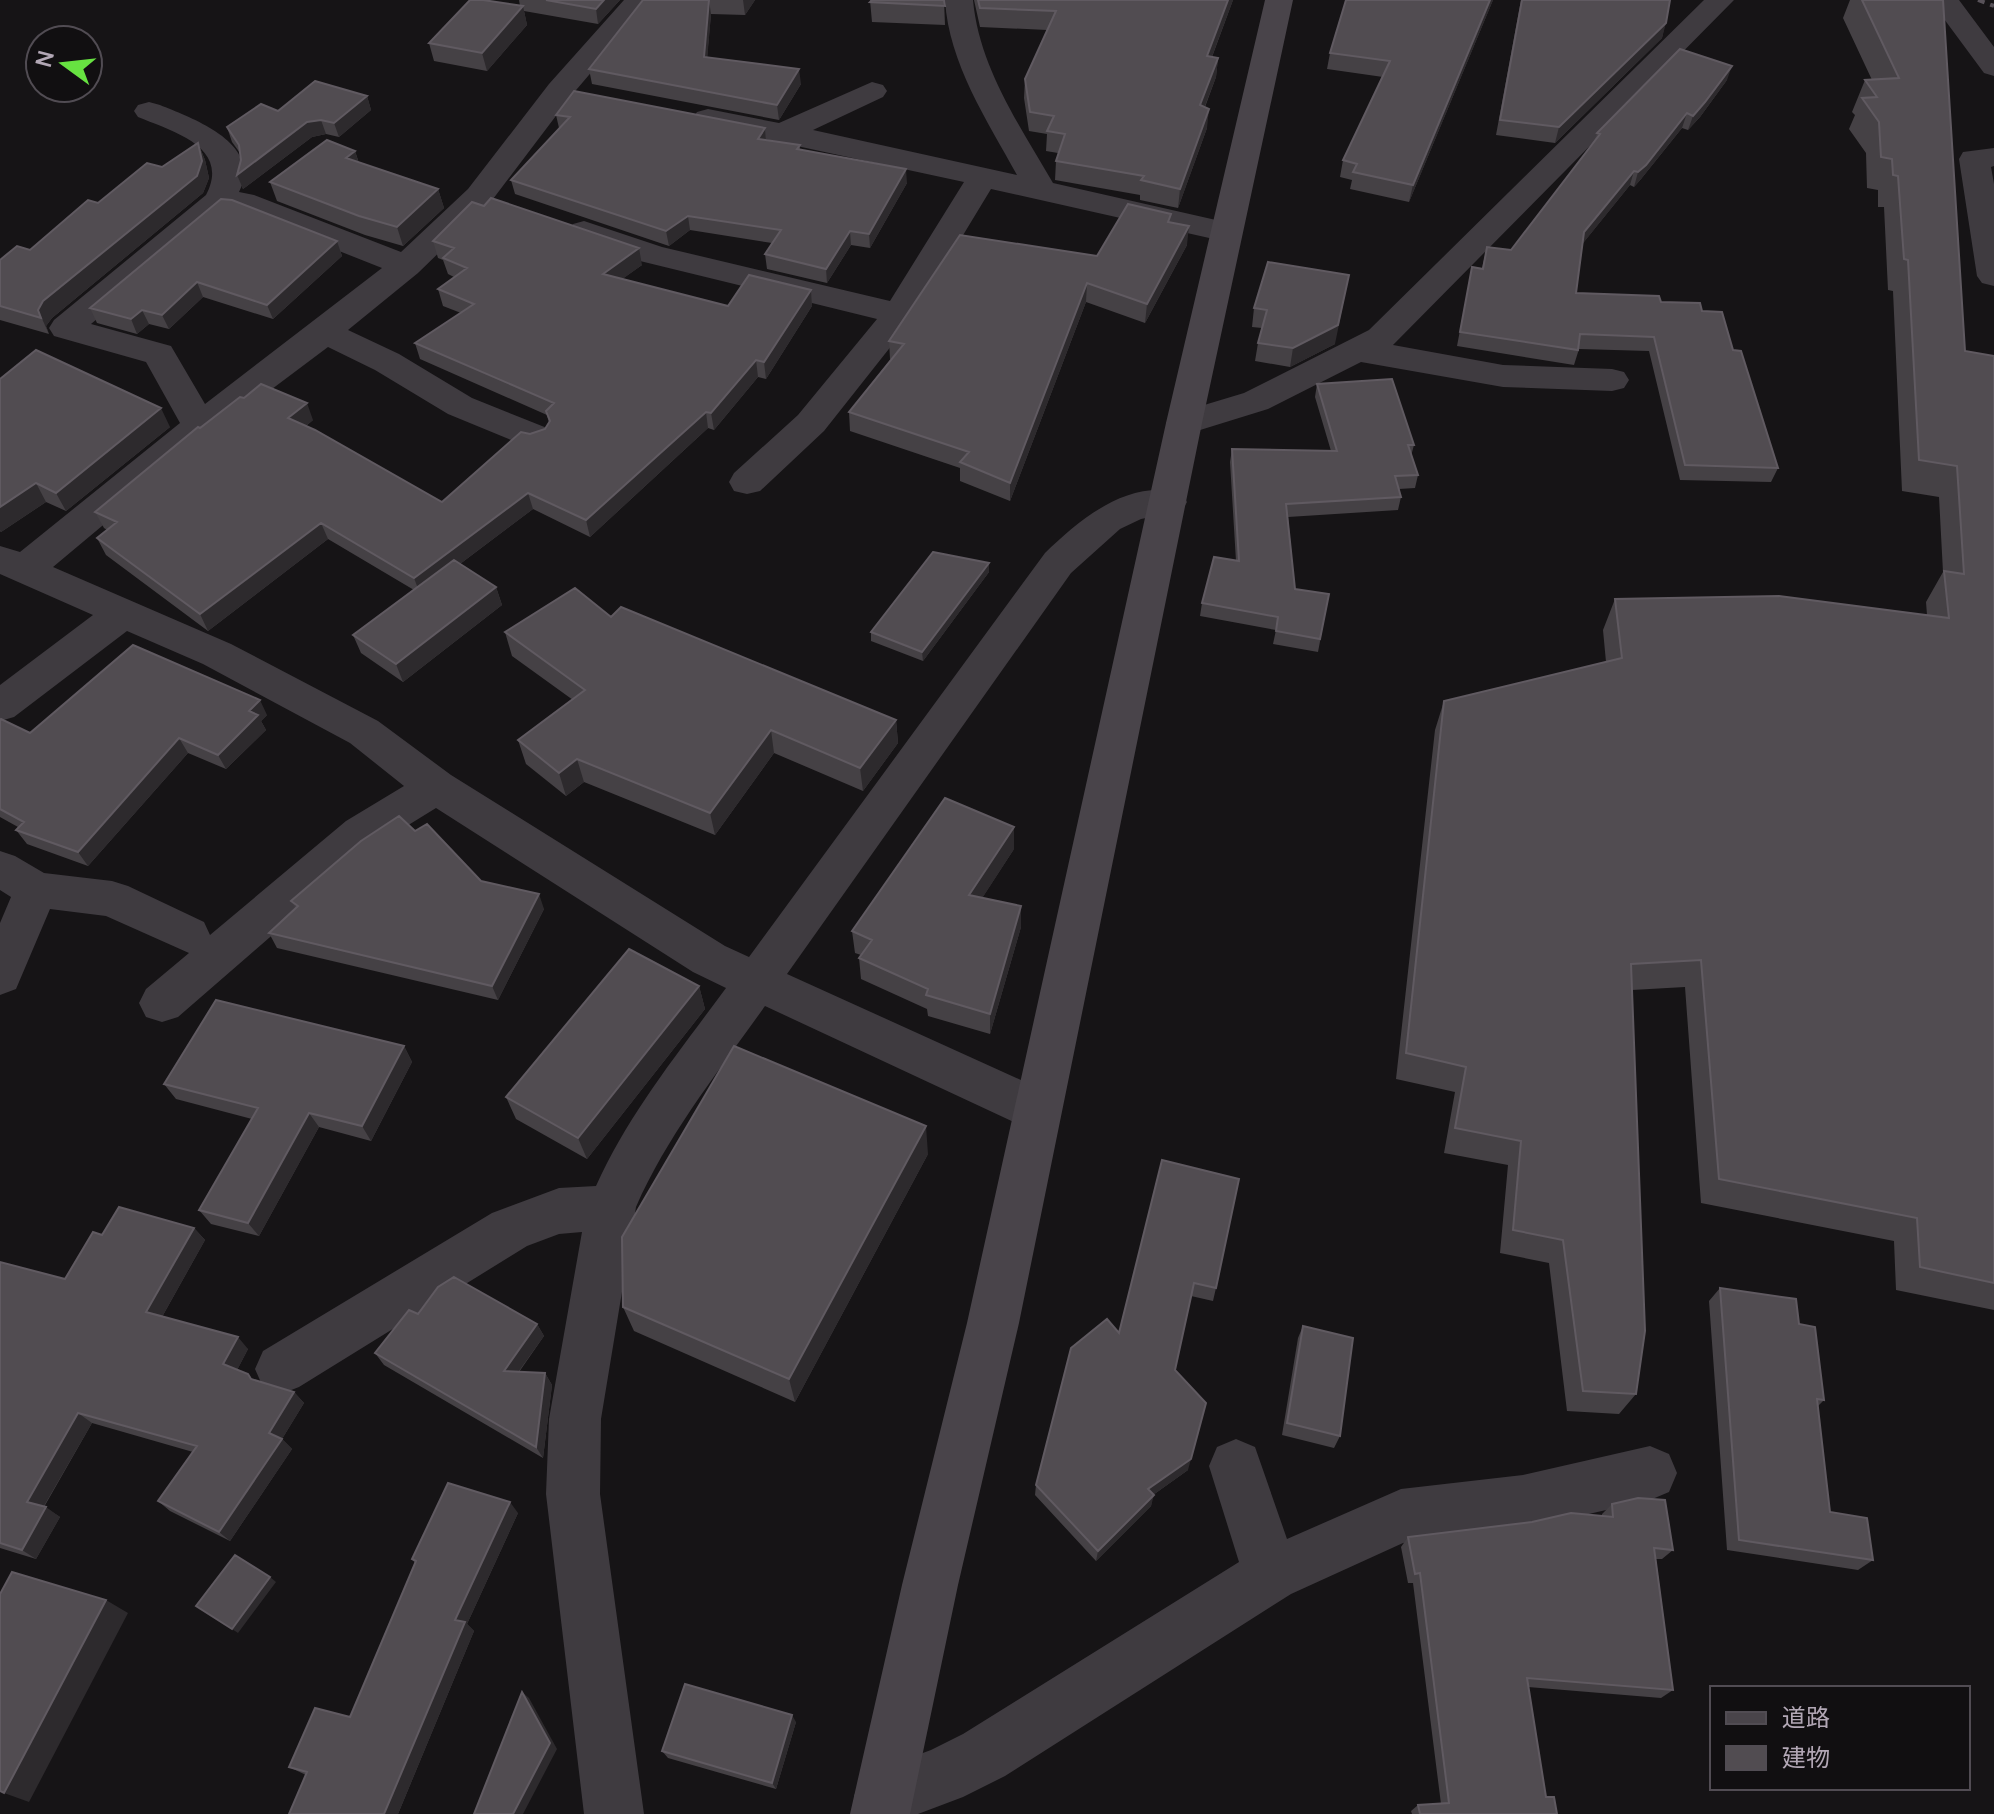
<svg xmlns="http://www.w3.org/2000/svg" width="1994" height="1814" viewBox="0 0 1994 1814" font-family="Manrope,'Noto Sans JP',sans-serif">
	<rect width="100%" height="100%" fill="#161416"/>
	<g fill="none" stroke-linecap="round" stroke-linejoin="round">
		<path fill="#3f3b40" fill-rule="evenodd" d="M624,0H653L571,96L490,203L418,273L348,330L399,354L472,398L547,428L552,436L547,444L534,448L521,444L448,414L375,370L328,347L212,434L53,567L231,644L378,721L451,775L725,946L749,957L1045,553C1080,519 1129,478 1182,493L1187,502L1182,511L1141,519L1120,529L1071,573L787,974L1054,1095L1061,1110L1054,1125L1037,1131L1020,1125L765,1006C719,1071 668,1134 636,1207L601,1419L600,1494L644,1814H584L546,1494L549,1419L582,1232L559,1234L527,1246L299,1387L281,1394L263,1387L255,1369L263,1351L492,1213L559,1188L596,1186C629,1113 679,1052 726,988L693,972L436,808L376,845L178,1017L162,1022L146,1017L139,1003L146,989L189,953L106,916L50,909L16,989L0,995V923L11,897L0,890V851L15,856L44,873L112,881L128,886L204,922L210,935L346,821L404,786L350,743L203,664L127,631L14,717L0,721V685L93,615L0,574V546L20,552L180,423L146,362L54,336L49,328L54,320L206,195C231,147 174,132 138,117L134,111L138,105L149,102L160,105C194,119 263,143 239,192L254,195L401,252L468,189L549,84ZM226,210L238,211L382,268L205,404L171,346L91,324Z
			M945,0H973C979,67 1020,126 1053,183L1238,225L1243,232L1238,239L1227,242L991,189L911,321L824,431L760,491L747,494L734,491L729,482L734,473L798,415L877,319L640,261L573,238L568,231L573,224L584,221L662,247L890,301L964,182L708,127L697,124L693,118L697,112L708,109L779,123L872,82L883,85L887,91L883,97L813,130L1017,175C987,120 949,64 945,0Z
			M1704,0H1734L1393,345L1503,365L1612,369L1624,372L1629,380L1624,388L1612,391L1503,387L1361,362L1268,409L1184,435L1171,431L1166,423L1171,415L1244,393L1369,330Z
			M1930,0H1959L1994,47V76L1984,73Z
			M1994,148V166L1991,167L1994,184V286L1982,283L1977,276L1959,159L1963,152Z
			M1236,1439L1255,1447L1287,1539L1401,1489L1523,1475L1650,1446L1669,1454L1677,1473L1669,1492L1650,1500L1523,1529L1403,1543L1291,1594L1005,1776L963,1797L918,1814H862L854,1796L863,1775L931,1750L963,1734L1239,1562L1209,1466L1217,1447Z"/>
		<path fill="#49444a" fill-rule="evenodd" d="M1265,0H1293L1202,423L1019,1323L958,1585L910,1814H850L902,1585L967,1323L1166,423Z"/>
		<path stroke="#585259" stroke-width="4" stroke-dasharray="7 6" stroke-linecap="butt" d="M1978,0L1994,6"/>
	</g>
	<path fill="#454145" d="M519,0H620L598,24L524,11L527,25L487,71L434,61L429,43L520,6Z
		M643,0H755L745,15L711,14L707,58L801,84L779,120L592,84L589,69Z
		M870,0H944L945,25L872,22Z
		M974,0H1233L1212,57L1218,58L1216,77L1205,107L1207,128L1178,208L1140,200V195L1055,180L1056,161L1058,153L1046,151L1047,134L1029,131L1024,98L1025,79L1047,30L980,27Z
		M1346,0H1493L1409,202L1350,189L1352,180L1340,177L1343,160L1383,77L1327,69L1330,53Z
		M1521,0H1670L1662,38L1555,143L1496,135Z
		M1850,0H1943L1965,351L1994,356V1310L1896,1290L1894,1241L1701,1203L1685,987L1632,990L1636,1394L1619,1414L1567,1411L1549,1263L1500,1253L1508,1165L1444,1153L1455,1092L1396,1079L1435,730L1444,701L1606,662L1603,630L1615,599L1927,615L1926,602L1943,572L1939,497L1902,491L1893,291L1888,290L1884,207H1878V190L1867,188L1866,153L1849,129L1855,115L1852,112L1865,80H1872L1843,18Z
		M1727,80L1700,117L1688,130L1682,128L1641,179L1634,187L1630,185L1583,243L1576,293L1661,302L1702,311L1733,350L1778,468L1771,482L1680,480L1649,351L1579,349L1574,365L1457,346L1472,267L1482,268L1487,247L1511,250L1594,141L1597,133Z
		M367,96L371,110L339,137L326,134L312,137L243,189L237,175L241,160L240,153L232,142L227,127L278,111Z
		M556,115L765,128L766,141L800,145V150L907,183L870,248L851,245L827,283L767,269L765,254L772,243L690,230L669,246L515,194L511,180L559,128Z
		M198,143L205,160L209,178L203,193L52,318L46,326L49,334L0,320V260L30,250L98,203L162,167Z
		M355,151L359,163L438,189L444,208L403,246L365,235L277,201L270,182Z
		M1170,222L1187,245L1145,323L1086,302L1010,501L960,481V468L850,431L849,412L891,359H890L889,341L1097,256Z
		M337,241L342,256L273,319L203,297L169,329L149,324L137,334L97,323L90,308Z
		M433,241L642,265L622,279L728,306L811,290L812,306L766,379L758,377L714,430L708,428L590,537L533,509L460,564L496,587L502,605L403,682L361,653L353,635L414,590L328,539L208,631L106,555L97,538L107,530L104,528L95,512L200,428L313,420L306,426L442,502L530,434L545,429L549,423L547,415L420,359L415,343L461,313L443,306L438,289L454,277L448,274L443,260L438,258Z
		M1268,262L1335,344L1290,367L1255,361L1258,343L1262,328L1252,327L1254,308Z
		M0,379L170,427L66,511L46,502L1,532L0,531Z
		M1317,384L1414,445L1411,456L1418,475L1415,488L1399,489L1401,497L1398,510L1288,517L1295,589L1329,594L1318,652L1273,644L1276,630L1200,616L1202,603L1236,561L1230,462L1232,449L1331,451L1315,397Z
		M989,563V572L923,661L871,641V632Z
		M611,617L896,720L898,743L863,791L774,753L715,835L584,782L566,796L526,764L518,740L573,700L512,656L505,632Z
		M267,715L261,721L266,730L226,769L188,753L88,866L27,844L16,830L18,827L0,817V720L30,733Z
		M415,831L481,881L544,909L498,1000L277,948L269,933L296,909L291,901Z
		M1014,849L982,898L1021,927L990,1034L928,1016L927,1009L861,979L859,958L861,955L855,953L852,931Z
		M699,986L705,1009L587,1159L516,1119L506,1097Z
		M404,1046L412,1062L371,1141L319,1127L259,1236L211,1224L199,1210L252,1119L176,1099L164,1084Z
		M928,1154L795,1402L634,1331L623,1307Z
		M1162,1160L1216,1288L1213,1301L1191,1296L1175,1370L1188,1470L1153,1495L1151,1506L1096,1561L1035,1495L1036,1485L1119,1333Z
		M194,1228L205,1240L162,1317L248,1349L237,1370L248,1374L253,1380L294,1392L304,1403L282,1439L292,1449L230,1541L170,1511L158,1501L193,1452L92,1423L44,1507L60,1517L36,1559L0,1548V1262L65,1279L102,1235Z
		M1720,1288L1799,1324L1824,1400L1818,1406L1830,1512L1873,1560L1858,1570L1727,1550L1709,1301Z
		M418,1314L537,1324L544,1336L519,1372L545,1373L552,1385L543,1458L384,1365L375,1353Z
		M1303,1326L1340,1436L1334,1448L1282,1435L1298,1338Z
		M1612,1504L1673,1550L1662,1559H1656L1673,1690L1661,1698L1528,1687L1546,1797L1557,1814H1412L1411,1811L1418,1805L1441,1804L1413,1583H1408L1401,1547L1408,1537L1602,1516V1514Z
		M518,1513L467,1624L474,1631L398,1814H289L306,1775L289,1767L350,1717L415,1563L412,1559Z
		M796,1722L776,1789L668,1758L662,1751Z"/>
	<path fill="#2d2a2d" d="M604,0H620L598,24L596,9Z
		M709,0L711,14L706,73L704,57Z
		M743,0H755L745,15Z
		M1228,0H1233L1205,75L1207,56Z
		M1490,0H1493L1409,202L1413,185Z
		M523,6L527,25L487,71L482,53Z
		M1666,23L1662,38L1555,143L1559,127Z
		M1218,58L1216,77L1198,124L1200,105Z
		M1732,66L1727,80L1700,117L1688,130L1693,116Z
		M799,69L801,84L779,120L777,105Z
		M367,96L371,110L339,137L334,123Z
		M1209,109L1207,128L1178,208L1180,189Z
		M1687,113L1682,128L1641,179L1634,187L1638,172Z
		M321,120L326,134L312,137L243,189L237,175L307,122Z
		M765,128L766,142L758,139Z
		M198,143L205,160L209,178L203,193L52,318L46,326L49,334L38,310L43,301Z
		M355,151L361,170L346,158Z
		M906,169L907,183L870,248L869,234Z
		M1634,171L1630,185L1580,247L1584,232Z
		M438,189L444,208L403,246L397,227Z
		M688,216L690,230L669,246L666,231Z
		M1189,226L1187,245L1145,323L1147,304Z
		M850,231L851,245L827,283L826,269Z
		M337,241L342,256L273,319L267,305Z
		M639,248L642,265L606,291L603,274Z
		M1349,275L1335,344L1290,367L1293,348Z
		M197,282L203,297L169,329L162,315Z
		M1087,283L1086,302L1010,501V483Z
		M811,290L812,306L766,379L764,362Z
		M142,310L149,324L137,334L131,319Z
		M756,360L758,377L714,430L711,413Z
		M307,403L313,420L295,435L288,418Z
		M161,408L170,427L66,511L56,493Z
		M706,412L708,428L590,537L586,520Z
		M36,483L46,502L1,532L0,530V507Z
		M528,493L533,509L420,594L414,578Z
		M321,523L328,539L208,631L200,614Z
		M989,563V572L923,661L922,652Z
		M496,587L502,605L403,682L396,664Z
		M260,700L267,715L261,721L266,730L226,769L218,755L249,711Z
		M896,720L898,743L863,791L860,768Z
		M771,730L774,753L715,835L710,813Z
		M179,738L188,753L88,866L78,852Z
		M577,759L584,782L566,796L559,773Z
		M1014,827V849L970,917L969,895Z
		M539,894L544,909L498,1000L492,986Z
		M1021,906V927L990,1034V1014Z
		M699,986L705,1009L587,1159L578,1138Z
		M404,1046L412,1062L371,1141L362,1126Z
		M309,1113L319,1127L259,1236L248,1223Z
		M926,1126L928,1154L795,1402L789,1379Z
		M194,1228L205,1240L158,1324L146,1312Z
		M537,1324L544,1336L511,1382L504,1371Z
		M238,1337L248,1349L234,1376L223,1364Z
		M545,1373L552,1385L543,1458L536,1447Z
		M294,1392L304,1403L282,1439L292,1449L230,1541L219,1532L269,1433Z
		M78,1413L92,1423L41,1511L27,1502Z
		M1191,1459L1188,1470L1146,1500L1148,1489Z
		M1154,1495L1151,1506L1096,1561L1098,1551Z
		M510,1502L518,1513L467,1624L474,1631L398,1814H384L455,1620Z
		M46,1507L60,1517L36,1559L22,1550Z
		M270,1577L276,1582L238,1633L232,1629Z
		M106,1600L128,1613L29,1802L4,1793Z
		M522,1692L529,1698L557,1749L523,1814H513Z
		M792,1715L796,1722L776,1789L772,1783Z"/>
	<path fill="#514c51" stroke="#605a61" stroke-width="2" d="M470,0H483L523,6L482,53L429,43Z
		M546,0H604L596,9Z
		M643,0H709L704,57L799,69L777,105L589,69Z
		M872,0H944L945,6L870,2Z
		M978,0H1228L1207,56L1218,58L1200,105L1209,109L1180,189L1141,180L1144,176L1056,161L1065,134L1047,131L1054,116L1030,112L1025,79L1056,11L980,8Z
		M1346,0H1490L1413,185L1353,172L1357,164L1343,160L1390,61L1330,53Z
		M1522,0H1670L1666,23L1559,127L1500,120Z
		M1862,0H1943L1965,351L1994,356V1283L1920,1267L1917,1218L1719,1179L1701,960L1631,964L1645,1331L1636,1394L1583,1391L1563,1240L1513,1230L1521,1141L1455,1128L1466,1067L1406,1053L1444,701L1622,658L1615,599L1779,596L1949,618L1944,571L1964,574L1957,466L1919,460L1908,260L1904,259L1898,176L1893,175L1892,159L1881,157L1879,122L1862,98L1877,97L1865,80L1899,78Z
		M1680,49L1732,66L1705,102L1693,116L1687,113L1646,165L1638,172L1634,171L1584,232L1576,293L1659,296L1661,302L1700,303L1702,311L1722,312L1733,350L1741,351L1778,468L1685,465L1654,337L1580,334L1578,350L1460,332L1472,267L1483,269L1487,247L1511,250L1600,134L1597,133Z
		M315,81L367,96L334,123L321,120L307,122L237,175L241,160L239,145L227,127L261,104L278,111Z
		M574,91L765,128L758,139L800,145L797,149L906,169L869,234L850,231L826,269L765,254L781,230L688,216L666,231L511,180L570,117L556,115Z
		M327,140L355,151L346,158L438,189L397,227L359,216L270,182Z
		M198,143L202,161L197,176L43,301L38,310L41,318L0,306V260L17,246L30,250L88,200L98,203L147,163L162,167Z
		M491,198L639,248L603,274L728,306L749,275L811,290L764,362L756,360L711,413L706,412L586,520L528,493L414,578L321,523L200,614L97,538L117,522L95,512L198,427L200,428L240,397L244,398L261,384L307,403L288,418L315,430L442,502L521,432L530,434L545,429L550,421L546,411L554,403L415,343L474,304L438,289L467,268L443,258L454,248L433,241L472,202L484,206Z
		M221,199L232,200L337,241L267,305L197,282L162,315L142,310L131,319L90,308Z
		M1128,204L1171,214L1168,222L1189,226L1147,304L1087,283L1010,483L960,462L969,452L849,412L904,344L889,341L960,235L1097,256Z
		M1268,262L1349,275L1338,325L1293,348L1258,343L1267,310L1254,308Z
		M36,350L161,408L56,493L36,483L0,507V379Z
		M1392,379L1414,445H1408L1418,475L1395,476L1401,497L1286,504L1295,589L1329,594L1320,639L1276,631L1278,617L1202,603L1214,557L1239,561L1232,449L1337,451L1317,384Z
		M933,552L989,563L922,652L871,632Z
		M454,560L496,587L396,664L353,635Z
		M575,588L611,617L621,607L896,720L860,768L771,730L710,813L577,759L559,773L518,740L585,690L505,632Z
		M133,645L260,700L249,711L258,715L218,755L179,738L78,852L16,830L24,822L0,809V720L1,719L30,733Z
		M945,798L1014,827L969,895L1021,906L990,1014L926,995L928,989L859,958L872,940L852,931Z
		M399,816L415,831L427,824L481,881L539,894L492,986L269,933L298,906L291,901L361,841Z
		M629,949L699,986L578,1138L506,1097Z
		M216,1000L404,1046L362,1126L309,1113L248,1223L199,1210L258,1108L164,1084Z
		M734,1046L926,1126L789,1379L623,1307L622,1237Z
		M1162,1160L1239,1179L1216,1288L1194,1283L1175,1370L1206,1403L1191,1459L1148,1489L1154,1495L1098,1551L1036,1485L1071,1348L1107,1319L1119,1333Z
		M119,1207L194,1228L146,1312L238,1337L223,1364L248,1374L251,1379L294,1392L269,1433L282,1439L219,1532L158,1501L197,1446L78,1413L27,1502L46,1507L22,1550L0,1543V1262L65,1279L93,1232L102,1235Z
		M454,1277L537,1324L504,1371L545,1373L536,1447L375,1353L409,1310L418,1314L438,1287Z
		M1720,1288L1796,1299L1799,1324L1815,1327L1824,1400L1817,1399L1830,1512L1867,1518L1873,1560L1739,1540Z
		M1303,1326L1353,1338L1340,1436L1287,1423Z
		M448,1483L510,1502L455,1620L465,1622L384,1814H289L307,1772L289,1767L315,1708L350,1717L416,1561L412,1559Z
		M1638,1498L1665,1500L1673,1550L1654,1548L1673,1690L1527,1678L1546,1797H1554L1557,1814H1420L1418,1805L1449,1803L1420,1573L1415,1574L1408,1537L1532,1522L1571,1513L1613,1517L1612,1504Z
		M235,1555L270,1577L232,1629L196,1606Z
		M12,1572L106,1600L4,1793L0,1791V1594Z
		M685,1684L792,1715L772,1783L662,1751Z
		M522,1692L550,1743L513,1814H474Z"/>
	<rect x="1710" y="1686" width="260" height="104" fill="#110f11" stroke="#514c53" stroke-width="2"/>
	<rect x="1726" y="1712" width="40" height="12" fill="#49444a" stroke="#514c53" stroke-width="2"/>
	<text x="1782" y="1726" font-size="24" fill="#b2a7b5">道路</text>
	<rect x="1726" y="1746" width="40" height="24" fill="#514c51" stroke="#514c53" stroke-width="2"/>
	<text x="1782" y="1766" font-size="24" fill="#b2a7b5">建物</text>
	<g transform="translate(64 64) rotate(285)"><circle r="38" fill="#110f11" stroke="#514c53" stroke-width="2"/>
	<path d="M0-6L14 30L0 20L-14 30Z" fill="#67e241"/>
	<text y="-12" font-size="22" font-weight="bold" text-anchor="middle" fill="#b2a7b5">N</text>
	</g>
</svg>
